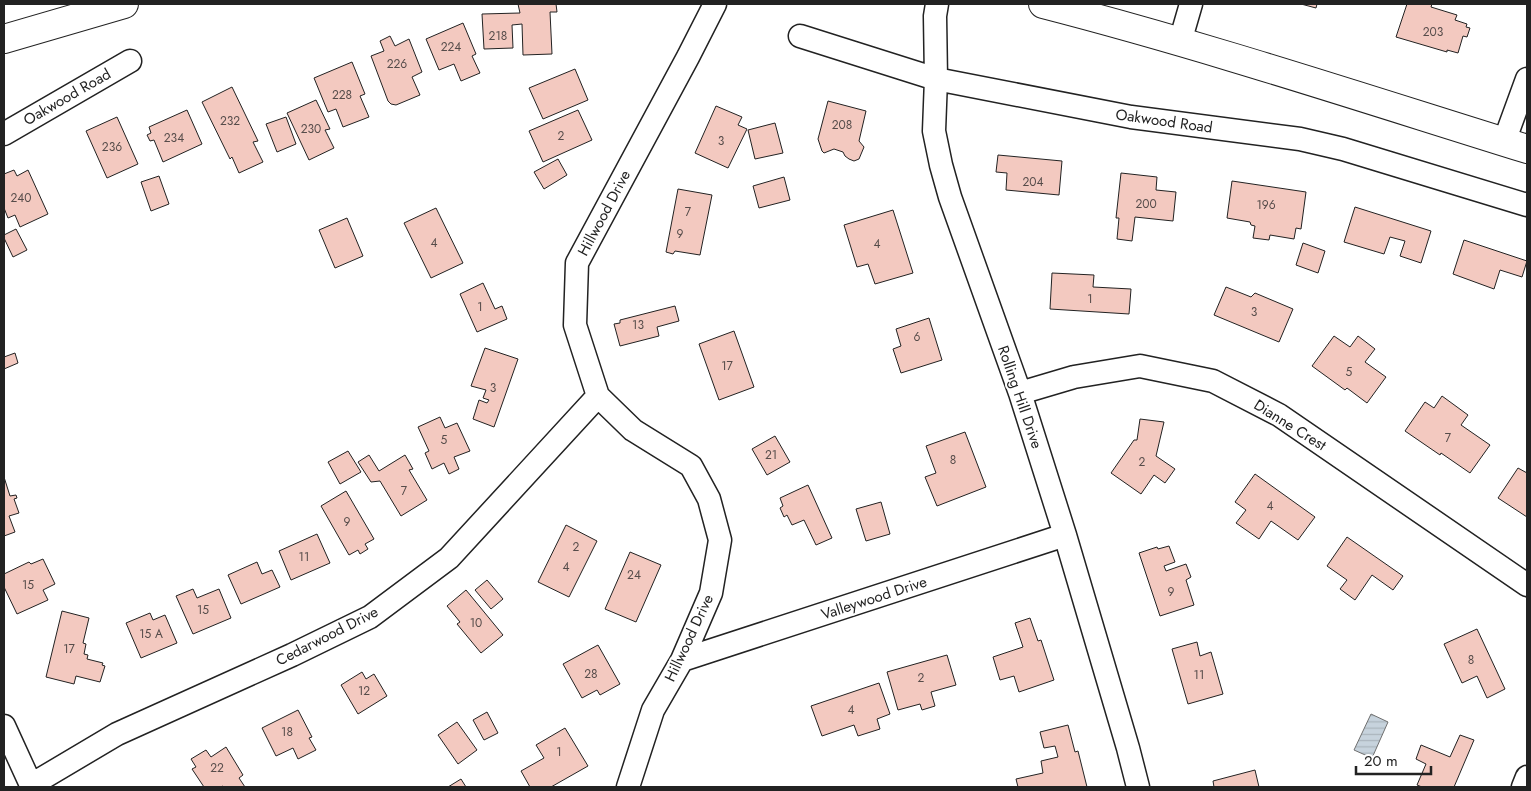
<svg xmlns="http://www.w3.org/2000/svg" width="1531" height="791" viewBox="0 0 1531 791" font-family="Jost,sans-serif">
	<defs>
		<pattern id="water-rules" width="6" height="5" patternUnits="userSpaceOnUse" patternTransform="scale(1.25)"><rect width="6" height="5" fill="#c7d3dd"/><path d="M0 2.5h6" fill="none" stroke="#abb5bd"/></pattern>
	</defs>
	<rect width="100%" height="100%" fill="#fff"/>
	<path fill="url(#water-rules)" stroke="#6f6f6f" d="M1371,714L1388,722L1372,758L1354,750Z"/>
	<path fill="#f3c9c0" stroke="#222" d="M518,4H556L557,12H550L552,54L523,55L522,24L512,25L513,48L484,49L482,14L520,13Z
		M1301,4H1317L1316,8Z
		M1407,4H1432L1431,7L1457,15L1455,20L1467,24L1466,27L1470,28L1467,37L1463,36L1458,53L1447,50V52L1396,37Z
		M463,23L476,54L472,56L480,73L461,81L454,64L439,70L426,39Z
		M390,36L395,46L409,39L422,72L412,77L420,95L396,105L391,104L388,101L371,56L384,51L380,41Z
		M352,62L365,94L360,96L369,117L343,127L336,109L328,112L314,78Z
		M575,69L588,100L543,119L529,88Z
		M232,87L258,141L253,142L263,162L239,173L232,157L230,159L202,102Z
		M316,100L330,129L325,130L334,148L309,160L287,113Z
		M828,101L866,111L859,141L864,147L859,159L854,161L849,159L845,156L843,152L834,149L824,153L822,151L818,139Z
		M716,106L742,117L738,125L747,129L728,168L695,153Z
		M187,110L202,144L163,162L154,140L150,141L147,135L151,133L149,127Z
		M578,110L592,140L543,162L529,131Z
		M117,117L138,164L107,178L86,131Z
		M286,117L296,144L277,152L266,124Z
		M775,123L783,153L755,159L748,130Z
		M998,155L1062,161L1059,195L1006,190L1007,173L996,172Z
		M558,159L567,175L544,189L534,172Z
		M14,170L17,176L28,170L48,214L20,227L15,215L8,218L4,208V174Z
		M1121,173L1157,177L1156,190L1176,192L1173,221L1135,217L1132,241L1117,239L1119,218H1116Z
		M159,176L169,204L151,211L141,182Z
		M784,177L790,200L759,208L753,186Z
		M1232,181L1306,192L1301,229L1296,228L1294,239L1270,235L1269,240L1253,238L1255,226L1251,225L1250,222L1227,218Z
		M678,189L712,195L700,255L675,251L673,254L666,252Z
		M1355,207L1431,231L1421,263L1400,256L1405,241L1390,237L1384,254L1344,242Z
		M436,208L463,263L431,278L404,223Z
		M893,210L913,273L875,284L868,264L857,267L844,225Z
		M347,218L363,256L335,268L319,230Z
		M16,229L27,250L13,257L4,238V235Z
		M1464,240L1527,261L1522,277L1500,270L1494,289L1453,274Z
		M1303,243L1325,251L1318,273L1296,265Z
		M1052,273L1094,275L1093,287L1131,289L1129,314L1050,309Z
		M483,283L495,309L502,306L507,319L477,332L460,294Z
		M1226,287L1251,297L1255,293L1293,309L1279,342L1214,315Z
		M675,306L679,321L657,327L659,336L620,346L614,324L620,323V320Z
		M929,318L942,360L901,373L893,349L901,346L896,329Z
		M734,331L754,387L719,400L699,344Z
		M1334,336L1350,347L1358,336L1375,349L1365,362L1386,377L1367,403L1347,388L1345,390L1312,366Z
		M485,348L518,359L494,427L473,419L479,400L487,403L489,400L483,398L486,390L471,386Z
		M15,353L18,363L4,369V357Z
		M1442,396L1468,415L1461,425L1490,445L1470,473L1441,453L1440,455L1405,431L1425,402L1434,408Z
		M440,417L445,428L457,423L470,451L454,457L459,469L449,474L444,463L432,469L425,453L429,451L418,427Z
		M1140,419L1164,422L1156,456L1175,469L1165,483L1154,475L1141,494L1111,473L1134,440H1137Z
		M965,432L986,487L937,506L925,477L936,473L926,446Z
		M775,436L790,462L767,475L752,449Z
		M348,451L361,472L340,484L328,462Z
		M369,455L379,471L405,455L413,469L409,470L427,500L401,516L380,481L371,482L358,462Z
		M1518,468L1527,473V517L1498,498Z
		M1255,474L1315,517L1298,540L1271,521L1259,539L1236,523L1246,510L1235,502Z
		M4,477L10,496L16,495L17,498L14,499L19,513L9,516L15,532L4,536Z
		M808,485L832,538L816,545L804,520L792,525L787,515L784,517L780,508L783,506L780,498Z
		M346,491L374,539L365,544L368,549L360,554L358,550L349,555L321,506Z
		M881,502L890,534L866,541L856,509Z
		M566,525L597,541L569,597L538,582Z
		M317,534L330,563L291,580L279,551Z
		M1347,537L1403,576L1393,590L1372,575L1355,600L1340,589L1347,580L1327,566Z
		M1169,546L1175,562L1164,566L1166,571L1186,564L1191,577L1186,580L1194,605L1160,616L1139,553L1157,547L1158,549Z
		M630,552L661,565L636,622L605,609Z
		M43,559L55,584L43,590L48,600L17,614L4,587V574L29,562L31,564Z
		M257,562L262,574L272,570L280,587L241,604L228,575Z
		M487,580L503,599L491,609L475,590Z
		M193,589L197,598L219,589L231,618L193,634L176,596Z
		M466,590L503,635L481,653L457,624L460,622L447,606Z
		M62,611L89,618L83,643L86,644L84,654L88,655L87,659L103,663L102,665L105,666L100,682L76,676L74,684L46,677Z
		M150,613L153,620L165,615L177,643L141,658L126,623Z
		M1030,618L1038,641L1041,640L1054,680L1019,692L1014,676L1000,680L993,657L1023,647L1015,623Z
		M1477,629L1505,689L1487,698L1477,676L1462,683L1444,644Z
		M1197,642L1200,656L1211,652L1223,694L1188,704L1172,649Z
		M598,645L620,684L600,695L597,690L582,698L563,664Z
		M947,655L956,685L931,692L935,706L922,710L920,704L898,710L887,672Z
		M362,672L366,679L374,674L387,696L358,714L341,685Z
		M879,683L890,714L877,719L880,729L858,736L854,725L822,736L811,706Z
		M298,710L312,737L309,738L316,750L298,759L293,748L276,756L262,728Z
		M487,712L498,733L484,740L473,720Z
		M457,722L477,750L458,764L438,735Z
		M1068,725L1075,752L1078,751L1087,787H1018L1016,779L1043,773L1041,761L1058,757L1055,746L1044,748L1040,732Z
		M565,728L588,766L551,787H530L521,771L544,758L536,745Z
		M1460,735L1474,740L1454,787H1422L1417,785L1426,764L1416,759L1421,745L1450,757Z
		M226,747L243,775L239,778L245,787H224L223,786L221,787H204L192,769L196,767L191,759L206,750L211,757Z
		M1255,770L1259,787H1214L1213,781Z
		M461,779L466,787H448Z"/>
	<g fill="none" stroke-linecap="round" stroke-linejoin="round">
		<g stroke="#222" stroke-width="25">
			<path id="street" d="M937,4L935,16L936,79L934,131L941,165L950,197L1020,393L1065,535L1128,748L1138,787
				M800,36L936,79L1131,117L1300,139L1343,149L1527,205
				M1180,42L1191,4
				M4,134L130,61
				M1505,142L1508,131L1527,79
				M1020,393L1074,377L1140,366L1213,381L1279,415L1527,585
				M682,660L1065,535
				M4,726L31,785
				M30,787L31,785L117,734L292,655L370,617L449,558L598,396
				M628,787L653,710L682,660L711,593L720,540L709,499L691,466L633,430L598,396L575,325L577,263L688,57L715,4
				M1523,787L1527,777"/>
		</g>
		<g stroke="#222" stroke-width="30">
			<path id="secondary" d="M1043,4C1206,46 1366,99 1527,149
				M4,39L124,4"/>
		</g>
		<use href="#street" stroke="#fff" stroke-width="22"/>
		<use href="#secondary" stroke="#fff" stroke-width="28"/>
	</g>
	<g text-anchor="middle" dominant-baseline="central" stroke-width="4" stroke-linejoin="round" paint-order="stroke">
		<g font-size="12" fill="#564c4a">
			<text x="1433" y="32">203</text>
			<text x="498" y="36">218</text>
			<text x="451" y="47">224</text>
			<text x="397" y="64">226</text>
			<text x="342" y="95">228</text>
			<text x="230" y="121">232</text>
			<text x="842" y="125">208</text>
			<text x="311" y="129">230</text>
			<text x="561" y="136">2</text>
			<text x="174" y="138">234</text>
			<text x="721" y="141">3</text>
			<text x="112" y="147">236</text>
			<text x="1033" y="182">204</text>
			<text x="21" y="198">240</text>
			<text x="1146" y="204">200</text>
			<text x="1266" y="205">196</text>
			<text x="688" y="212">7</text>
			<text x="680" y="234">9</text>
			<text x="434" y="243">4</text>
			<text x="877" y="244">4</text>
			<text x="1090" y="299">1</text>
			<text x="480" y="307">1</text>
			<text x="1254" y="312">3</text>
			<text x="638" y="325">13</text>
			<text x="917" y="337">6</text>
			<text x="727" y="366">17</text>
			<text x="1349" y="372">5</text>
			<text x="493" y="388">3</text>
			<text x="1448" y="438">7</text>
			<text x="444" y="440">5</text>
			<text x="771" y="455">21</text>
			<text x="953" y="460">8</text>
			<text x="1142" y="462">2</text>
			<text x="404" y="491">7</text>
			<text x="1270" y="506">4</text>
			<text x="347" y="522">9</text>
			<text x="576" y="547">2</text>
			<text x="304" y="557">11</text>
			<text x="566" y="567">4</text>
			<text x="634" y="575">24</text>
			<text x="28" y="585">15</text>
			<text x="1171" y="592">9</text>
			<text x="203" y="610">15</text>
			<text x="476" y="623">10</text>
			<text x="151" y="634">15 A</text>
			<text x="69" y="649">17</text>
			<text x="1471" y="660">8</text>
			<text x="591" y="674">28</text>
			<text x="1199" y="675">11</text>
			<text x="921" y="678">2</text>
			<text x="364" y="691">12</text>
			<text x="851" y="710">4</text>
			<text x="287" y="732">18</text>
			<text x="559" y="752">1</text>
			<text x="217" y="768">22</text>
		</g>
		<g font-size="15" fill="#222" stroke="#fff">
			<text transform="translate(67 97) rotate(-30)">Oakwood Road</text>
			<text transform="translate(1164 121) rotate(8)">Oakwood Road</text>
			<text transform="translate(604 213) rotate(-62)">Hillwood Drive</text>
			<text transform="translate(1020 397) rotate(71)">Rolling Hill Drive</text>
			<text transform="translate(1290 425) rotate(32)">Dianne Crest</text>
			<text transform="translate(874 598) rotate(-18)">Valleywood Drive</text>
			<text transform="translate(327 636) rotate(-27)">Cedarwood Drive</text>
			<text transform="translate(689 638) rotate(-65)">Hillwood Drive</text>
		</g>
	</g>
	<rect width="1531" height="791" fill="none" stroke="#222222" stroke-width="10"/>
	<path d="M1356 766v8h75v-8" fill="none" stroke="#222222" stroke-width="2.5"/>
	<text x="1364" y="766" font-size="15" fill="#222222" stroke="#ffffff" stroke-width="4" paint-order="stroke">20 m</text>
</svg>
